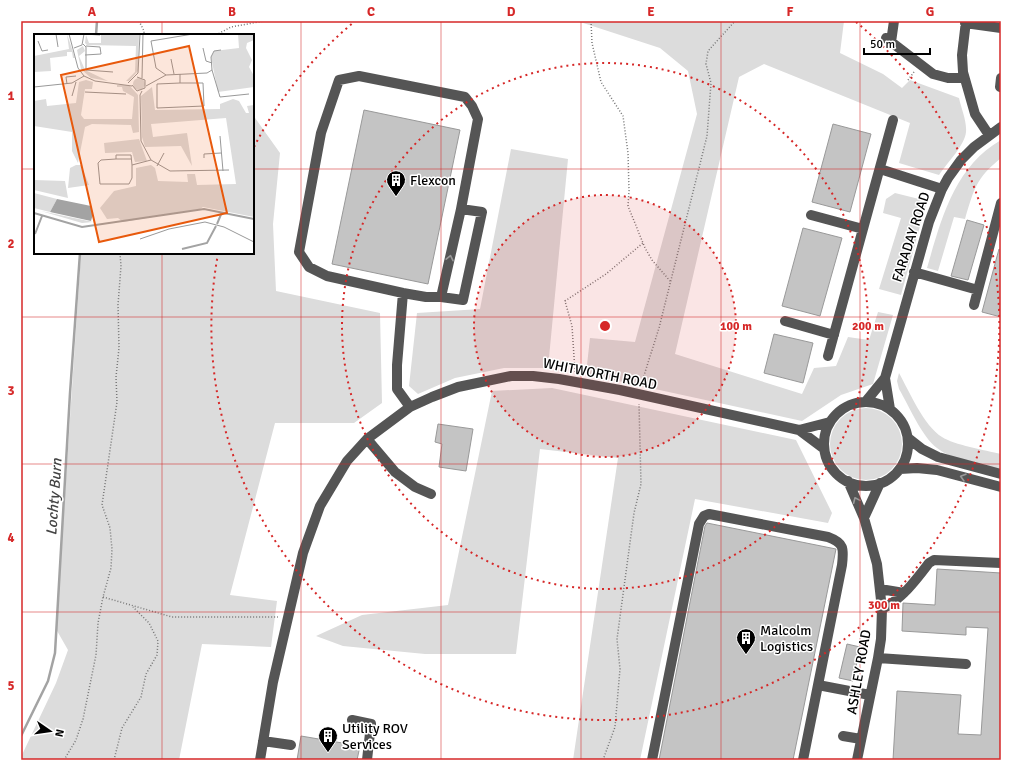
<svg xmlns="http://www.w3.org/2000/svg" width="1022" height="781" viewBox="0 0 1022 781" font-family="Signika,sans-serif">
	<rect width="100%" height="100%" fill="#fff"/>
	<path fill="#dcdcdc" d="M577,21H844L840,53L883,74L902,88L910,80L959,98C961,108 967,121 966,132C965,145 947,163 939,175L899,163L910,123L764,64L739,77L675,354L802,394L814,368L836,366L848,337L869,340L878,312L893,315L873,384L841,395L802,421L586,374L590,338L635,342L697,114L688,71L660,48Z
		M253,115L280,153L273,224L276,291L380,313L382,403L354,423H275L230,595L277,601L271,647L202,644L179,760H21V757L56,683L68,650L56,629L81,253H253Z
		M1001,140V158C976,178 974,189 965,219L954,217L938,271L927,268C941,220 954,167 1001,140Z
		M511,149L568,159L548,368H504L455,378L418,394L409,386L417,313L480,309Z
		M895,193L927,201L901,295L879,289L901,218L883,213L886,199Z
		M899,373C909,391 924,426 942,437C954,445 985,450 1001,454V470C982,464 953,461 937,448C922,437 909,406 899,389L897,381Z
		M552,388L796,440L832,513L828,523L695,499L640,760H573L618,458L540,449L516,654H425L343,646L316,636L362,615L448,605L492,391Z
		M830 444a36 36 0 1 1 72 0a36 36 0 1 1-72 0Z"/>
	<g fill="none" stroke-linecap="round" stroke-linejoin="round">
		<path stroke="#a3a3a3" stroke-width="2.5" d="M96,35L97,21
			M21,736L48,681L55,653L70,393L80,253"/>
	</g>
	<path fill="#c4c4c4" stroke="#999" d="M364,110L460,130L428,284L332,264Z
		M833,124L871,134L850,212L812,202Z
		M967,220L984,225L968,280L951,276Z
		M803,228L842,238L820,316L782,306Z
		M999,249L1001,250V317L982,312Z
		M774,334L813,343L803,383L764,373Z
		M438,424L473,429L466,471L439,467L442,444L435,442Z
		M707,523L836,549L793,760H659L705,526Z
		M937,569L1001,573V760H893L897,691L961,695L958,734L981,735L988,628L966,627V635L902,631L903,603L935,605Z
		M847,644L860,647L853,681L839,678Z
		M301,736L360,746L357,760H297Z"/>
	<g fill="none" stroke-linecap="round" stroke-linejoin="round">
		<path stroke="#777" stroke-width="1.5" stroke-dasharray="1 2" stroke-linecap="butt" d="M139,21L144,31V35
			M591,21L592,43L601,82L623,116L628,153L629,191L628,206L645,248L652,260L670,281
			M216,35L231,27L264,21
			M908,80L914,72
			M575,372L572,326L565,301L606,274L643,243
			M641,385L659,328L707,136L711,83L706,64L708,51L735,21
			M103,597L172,617H278
			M64,760L76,740L83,719L96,655L98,623L103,597L111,568L112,549L110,528L102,505L117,402L116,377L119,348L118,305L121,266L120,253
			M114,760L122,728L141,697L146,674L157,655L158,641L149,623L133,607
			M603,760L615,727L620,669L617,639L634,513L641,484L639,404"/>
		<path stroke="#555" stroke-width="10" d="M966,21L962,55L963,72L975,114L989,135
			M965,23L1001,28
			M886,38L933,74L948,78H964
			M891,42L894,21
			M1000,87L1001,78
			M880,169L942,189
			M811,215L863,229
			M914,272L978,290
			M403,293L397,365V389L410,407
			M441,297L461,209L482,212L463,300L441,297H426L403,293L327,276L309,267L299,252L321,133L339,80L359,76L465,97L472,106L478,119L461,209
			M974,305L1001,203
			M785,321L834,335
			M828,356L893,120
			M885,378L890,409
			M867,400L885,378L929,222L942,189L948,178L961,160L974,147L1001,127
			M824 444a42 42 0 1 1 84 0a42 42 0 1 1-84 0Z
			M799,430L830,422
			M908,438L922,449L938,457L1001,474
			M367,439L395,472L415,487L431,494
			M900,469L917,468L937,470L1001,487
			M848,481L864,518L877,564L882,609L881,639L878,658L857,760
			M864,518L880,483
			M880,589L904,593
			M882,609C902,599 916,580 929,563L934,560L1001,563
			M878,658L966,664
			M818,685L870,695
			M352,720L371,724L367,760
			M843,736L861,739
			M263,741L291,745
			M260,760L273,682L303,553L320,506L347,461L367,439L410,407L432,397L458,387L511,376H533L559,379L620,390L799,430L823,448
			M652,760L699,524L704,516L709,514L828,537C844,543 844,548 842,565L803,760"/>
	</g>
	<defs><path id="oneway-chevron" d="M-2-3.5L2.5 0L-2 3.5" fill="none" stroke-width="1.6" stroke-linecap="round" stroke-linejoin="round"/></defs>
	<g stroke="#999">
		<use href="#oneway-chevron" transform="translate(450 258) rotate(-78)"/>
		<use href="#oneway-chevron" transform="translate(963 477) rotate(-164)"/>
		<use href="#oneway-chevron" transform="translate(856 500) rotate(-114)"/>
	</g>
	<path fill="none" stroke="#d62828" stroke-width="1" stroke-opacity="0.55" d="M162,21V35M301,21V760M441,21V760M581,21V760M721,21V760M860,21V760M21,169H35M253,169H1001M162,253V760M21,317H1001M21,464H1001M21,612H1001"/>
	<circle cx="605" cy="326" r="131" fill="#d62828" fill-opacity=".12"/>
	<g fill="none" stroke="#d62828" stroke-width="2" stroke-dasharray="2 4">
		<circle cx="605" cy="326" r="131"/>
		<circle cx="605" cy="326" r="263"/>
		<path d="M254 147A394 394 0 0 1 354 22M856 22A394 394 0 1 1 218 254"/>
	</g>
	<defs>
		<g id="building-pin" transform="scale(1)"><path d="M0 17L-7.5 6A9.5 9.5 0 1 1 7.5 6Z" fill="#000" stroke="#fff"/><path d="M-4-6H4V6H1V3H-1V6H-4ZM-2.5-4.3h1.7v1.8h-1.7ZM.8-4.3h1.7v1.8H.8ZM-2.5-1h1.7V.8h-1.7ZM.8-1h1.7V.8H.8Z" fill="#fff"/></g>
	</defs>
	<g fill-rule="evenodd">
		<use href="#building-pin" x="396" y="180"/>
		<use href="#building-pin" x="746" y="638"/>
		<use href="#building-pin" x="328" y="736"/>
	</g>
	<g text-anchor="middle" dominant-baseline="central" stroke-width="3" stroke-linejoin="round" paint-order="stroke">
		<g font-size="14" fill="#000" stroke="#fff" text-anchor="start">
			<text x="410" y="180">Flexcon</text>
			<text x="760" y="630">Malcolm<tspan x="760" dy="16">Logistics</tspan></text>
			<text x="342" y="728">Utility ROV<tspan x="342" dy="16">Services</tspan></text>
		</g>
		<g font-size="14" fill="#000" stroke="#fff">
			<text transform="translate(911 237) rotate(-72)">FARADAY ROAD</text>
			<text transform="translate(600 374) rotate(11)">WHITWORTH ROAD</text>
			<text transform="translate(859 672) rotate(-80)">ASHLEY ROAD</text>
		</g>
		<g font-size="15" font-style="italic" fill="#444" stroke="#fff">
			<text transform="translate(54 497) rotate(-86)">Lochty Burn</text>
		</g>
	</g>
	<g transform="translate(34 34)">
		<rect width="220" height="220" fill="#fff"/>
		<path d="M33,0L41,24H39L38,18H33V22L16,24L17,37L0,38V22L35,15ZM67,0H105L104,37L95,47H92L101,38L102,12L53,11L51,9L52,1L55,9H67ZM204,0H220V6L213,9L212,14L218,26L215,33L220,42V53L184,58L177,23L180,17L205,14ZM49,12L51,17L45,22L51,36L74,47L57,44L47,35L43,16ZM99 50a6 6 0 1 1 12 0a6 6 0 1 1-12 0ZM52,46L59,48L58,55H51L47,81L50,85H98L100,63L89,57L88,53H83V51H95L104,61L105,98L99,99L97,91L58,90L51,93L44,129L38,117V98L0,92V67L12,65L13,72L42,69L45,48ZM118,53L121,76L186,75V70L199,65L205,67L212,79H215L213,72L220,71V183L169,173L166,175L89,188L84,184L73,185L66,174L80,157L102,152V134L117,131L121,134L124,147L154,148L153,140H161L163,151L202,150L192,84L117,90L119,103L153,99L158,132L147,112L111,113L108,103L107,62ZM105,105L113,127L101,128L98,118L71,119L70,109ZM42,131H47L55,151L34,154L36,134ZM0,146L31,147L34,164L0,156ZM0,159L23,165L16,178L0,174ZM7,177L59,188L48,189Z" fill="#dcdcdc"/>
		<path d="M23,165L57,172L59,180L57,187L16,178Z" fill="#a3a3a3"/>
		<path fill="none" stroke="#a3a3a3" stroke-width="2" d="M0,179L48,193L170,175L220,185M183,190L188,178M1,200L8,182M148,215L173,209L182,192"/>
		<path fill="none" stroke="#999" stroke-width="1" d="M22,0L24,13M35,0L44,34L50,42L61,47L98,52M50,0L66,1M4,7L8,17L14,16M49,10L52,13V36L79,38M40,14L48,11L50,0M169,14L172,27L178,29M187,16L180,17L177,23L178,36L186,63L215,60M51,21L67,20L66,13L52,12M137,25L140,40M146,40V49L123,50V74L170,72L169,49H146M132,41L122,34L117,7L159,0M108,44L109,0M94,49L104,39L106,0M33,50L32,43L42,42M98,51L103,57L111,54V46L103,43M112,52L132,41L173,39L178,36M0,53L38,49L50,42M108,57L106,61L107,107L117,126L136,137L195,136M51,58L92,60M38,62L42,48M186,102L189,137M170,124V120L187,119M82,125L67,126L64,129L66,150H95L98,144V131L97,121H82V125H97M98,131L117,126M123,132L130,119M106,205L135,195L171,188L190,193L220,208"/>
		<path fill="#e8590c" fill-opacity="0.15" stroke="#e8590c" stroke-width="2" d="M155,12L193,179L65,208L27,41Z"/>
		<rect width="220" height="220" fill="none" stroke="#000" stroke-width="2"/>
	</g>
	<circle cx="605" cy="326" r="6" fill="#d62828" stroke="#fff" stroke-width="2"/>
	<g font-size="12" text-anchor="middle" font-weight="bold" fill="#d62828" stroke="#fff" stroke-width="3" stroke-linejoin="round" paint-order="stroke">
		<text x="736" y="330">100 m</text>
		<text x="868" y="330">200 m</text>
		<text x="884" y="609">300 m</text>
	</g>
	<rect width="1022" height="781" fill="none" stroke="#ffffff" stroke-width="44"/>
	<g transform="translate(50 731) rotate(103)" stroke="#ffffff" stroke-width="3" paint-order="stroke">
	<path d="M0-3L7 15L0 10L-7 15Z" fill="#000000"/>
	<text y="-6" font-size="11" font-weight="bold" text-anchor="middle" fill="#000000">N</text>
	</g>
	<path d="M864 48v6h66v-6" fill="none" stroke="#000000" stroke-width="2"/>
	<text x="870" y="48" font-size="12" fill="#000000" stroke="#ffffff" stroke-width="3" paint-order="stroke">50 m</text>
	<rect x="22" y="22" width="978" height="737" fill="none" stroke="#d62828" stroke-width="1.5"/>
	<g font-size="13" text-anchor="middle" font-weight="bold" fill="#d62828">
		<text x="92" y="16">A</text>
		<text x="232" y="16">B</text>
		<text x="371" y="16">C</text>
		<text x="511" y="16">D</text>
		<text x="651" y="16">E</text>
		<text x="790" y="16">F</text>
		<text x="930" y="16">G</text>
		<text x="11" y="100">1</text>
		<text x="11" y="248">2</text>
		<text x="11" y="395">3</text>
		<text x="11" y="542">4</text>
		<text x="11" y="690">5</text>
	</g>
</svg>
